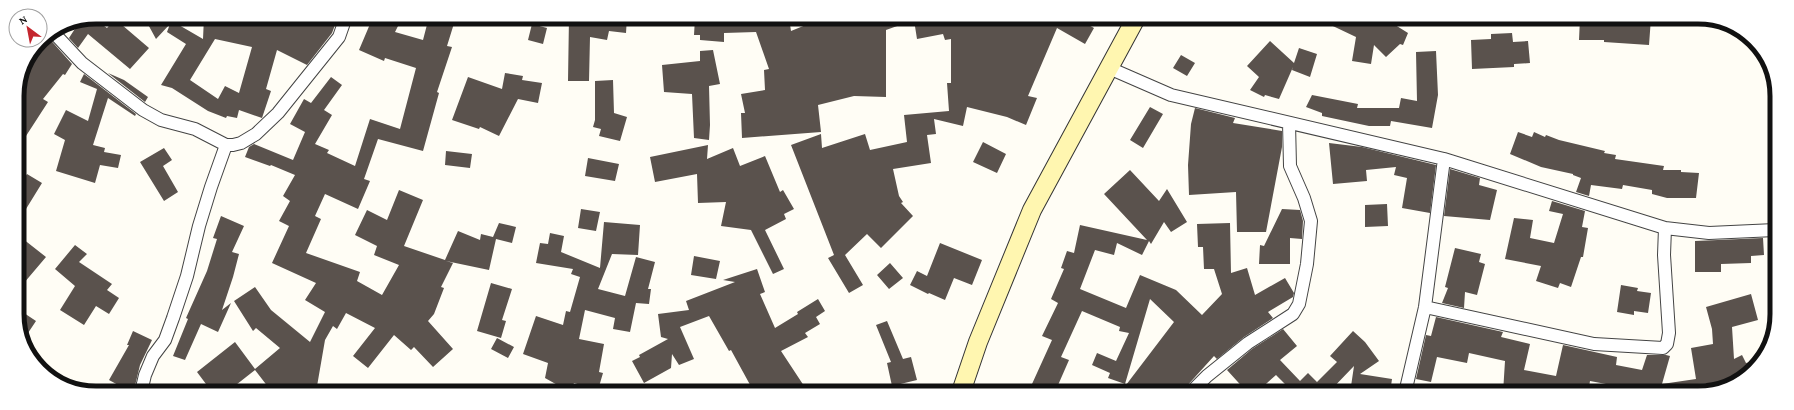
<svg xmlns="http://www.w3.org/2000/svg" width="1794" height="410" viewBox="0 0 1794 410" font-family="'Crimson Pro',serif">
	<rect width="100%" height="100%" fill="#fffdf5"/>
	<path fill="#5a524d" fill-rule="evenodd" d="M100,17L97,21L107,28L115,19L149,48L130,69L88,34L78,48L69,38L78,24L74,21Z
		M144,17H176L172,21L203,39L204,17H338L332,33L307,65L277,50L266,89L271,91L262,118L239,110L237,118L227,116L226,118L208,111L172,88L161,85L186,44L167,32L170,24L156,39ZM215,39L252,47L239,93L225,86L218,99L190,80Z
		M373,17H388L400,22L395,32L423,40L429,17H456L447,46L452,47L437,92L439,93L423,151L378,139L364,179L370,181L358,209L325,194L315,216L321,219L306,253L360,272L357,281L382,295L399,265L374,255L377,246L355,235L367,210L387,220L399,190L423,200L404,246L445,260L458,231L480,240L481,234L493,237L499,223L516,227L512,243L496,239L489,270L446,261L453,263L441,287L444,288L434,314L428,321L453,349L433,367L414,347L411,350L394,335L368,368L353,356L375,328L346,313L337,329L333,326L325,340L316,392H272L255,370L227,392H212L197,372L235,342L255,369L280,348L256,328L253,331L234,301L255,287L271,310L310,342L325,312L305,300L316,283L272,263L289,226L279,221L290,201L283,196L295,175L271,165L270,166L245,157L249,147L254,144L293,160L305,132L290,124L304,99L311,103L331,77L342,85L324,110L332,115L315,144L329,150L327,153L355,166L370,119L400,129L416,68L385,58L384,61L359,50Z
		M569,17H627L626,33L609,31L607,40L590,37L589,81H568Z
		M695,18H789L791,31L823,18H976L977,26L1011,21L1013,18L1029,24L1032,18H1076L1094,28L1085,44L1057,28L1028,96L1037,98L1026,125L1007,117L967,107L963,126L934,119L936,134L927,135L931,163L893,169L899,196L903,202L901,203L913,216L881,248L867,234L845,255L863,285L849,293L828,258L834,255L791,145L821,134L822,148L865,134L870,150L907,142L904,115L949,111L947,83H951V39L945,40L943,34L917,39L914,20L886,30V97L854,96L818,105L821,132L742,138L741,113H745L741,94L765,90L764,70L769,69L756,32L724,33V42L700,40V35H694Z
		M1316,18H1384L1408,33L1403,45L1400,44L1386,57L1374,45L1371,64L1352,61L1356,37Z
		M1580,18H1651L1649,45L1604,42V40H1579Z
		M532,24L547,28L543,44L528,40Z
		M1512,33L1513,42L1528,41L1530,63L1514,64V67L1472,69L1471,40L1491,39V34Z
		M47,36L72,64L65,75L63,74L43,99L48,102L26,136L17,131V97L26,85L19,81L23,66L40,40Z
		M1270,41L1294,63L1299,48L1317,54L1310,77L1292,70L1293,67L1279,99L1265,95L1264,97L1250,90L1259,77L1247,66Z
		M713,50L720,84L709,86L710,125L709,140L694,138L692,94L664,92L662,65L700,61V51Z
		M1436,51L1438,95L1432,128L1391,121L1390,126H1369L1322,116V113L1306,107L1312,95L1358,104L1357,108H1399L1401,98L1417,101L1416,52Z
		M1181,55L1195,63L1187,76L1173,68Z
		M108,73L124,80L148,97L145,102Z
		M505,73L523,76L522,80L542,83L538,103L518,99L499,136L480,127L479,129L452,120L468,77L502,89Z
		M84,74L136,114L135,116L108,98L93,145L105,148L104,152L121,155L118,168L100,165L95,183L56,171L65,140L54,134L66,110L88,121L97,89L80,82Z
		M613,80L614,113L627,117L620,141L599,136L601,129L593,127L595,120V81Z
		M1150,107L1163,114L1143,148L1130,140Z
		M1195,108L1235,118L1233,123L1282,131V147L1266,232H1237L1236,192L1189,195L1188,165L1191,124Z
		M1518,132L1532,137L1534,132L1545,137L1546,135L1559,140L1605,151L1604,153L1616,155L1615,159L1664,166L1663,170H1681V172L1699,173L1696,198H1667L1652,194V190L1623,185L1622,189L1591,185L1589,196L1576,192L1581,178L1573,175V174L1541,167L1510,154Z
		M983,142L1006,154L997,173L973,162Z
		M1329,143L1362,147L1436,165L1430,213L1402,208L1407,178L1394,175L1396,167L1366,170L1367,181L1333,184Z
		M708,145L707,159L733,148L740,166L765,156L780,192L783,190L794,209L784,214L786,219L765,230L784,269L773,274L751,230L721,226L726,202L698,203L697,174L655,182L650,157Z
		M164,148L172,160L163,166L178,192L164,201L140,162Z
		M446,151L472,154L470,168L445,165Z
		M588,158L619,164L615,181L585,176Z
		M1450,169L1480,178L1479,185L1497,190L1490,220L1444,216Z
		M1130,170L1159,201L1167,189L1187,222L1171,232L1164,222L1151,244L1149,241L1142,255L1117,243L1114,255L1095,250L1080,289L1126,308L1140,275L1176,290L1202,315L1222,294L1214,269H1204L1203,247H1198L1197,224L1230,223L1231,273L1247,268L1255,295L1285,278L1294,293L1293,297L1268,312L1273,318L1244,337L1217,359L1214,356L1186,387L1184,392H1139L1126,385L1174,322L1150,299L1125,384L1108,378L1110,373L1092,365L1097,353L1116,361L1129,333L1119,331L1120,327L1082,311L1061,357L1069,360L1055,392H1031L1032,384L1052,340L1042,336L1058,303L1051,299L1064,269L1061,268L1067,251L1074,253L1080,225L1147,240L1104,194Z
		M27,174L42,183L18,222V188Z
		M1552,201L1585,211L1582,227L1588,228L1583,257H1581L1571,287L1560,283L1558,288L1536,281L1541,266L1505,259L1514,218L1533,220L1530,238L1554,243L1563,214L1549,211Z
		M1387,204L1388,226L1365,227V205Z
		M581,209L600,212L596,231L578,228Z
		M1282,209L1300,210L1303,221L1302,239L1290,238V264H1259L1260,245L1264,246Z
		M221,216L244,226L232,252L239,254L233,277L222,310L231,303L218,332L201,324L185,360L173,356L188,319L186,318L207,271L217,239L213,238Z
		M604,222L640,225L638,255L612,254L598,289L625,296L636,257L655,262L648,289H651L649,304L636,303L630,332L613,329L615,318L585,310L579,339L604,344L599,372L603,373L598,390L574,383L570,392L545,378L548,363L523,354L536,316L563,325L566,311L570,312L580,277L571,274L573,269L536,263L540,243L548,244L550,233L564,236L561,252L600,268Z
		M18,235L46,257L18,290Z
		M1763,238L1764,255L1751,256V263L1721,264V272H1695V241Z
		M940,243L982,260L972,285L954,278L945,300L929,293L928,294L910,285L917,271L927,276Z
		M75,245L87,254L79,262L112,284L107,290L119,298L109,314L96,306L84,325L60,310L75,286L55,269Z
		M1455,248L1481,254L1479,262L1485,264L1477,295L1465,292L1464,308L1442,303L1448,288L1445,287Z
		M694,256L720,261L716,279L691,275Z
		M890,263L903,278L889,289L877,275Z
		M757,269L765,292L760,294L775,328L798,314L797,312L818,299L825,311L816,317L820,324L805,333L808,337L781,351L808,392H754L731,350L729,351L709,316L680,327L694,359L679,365L672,354L671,368L644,383L632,361L640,357L639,355L668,339L661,337L658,314L689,310L686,301L735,282L723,280Z
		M491,283L512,289L502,320L506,321L501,338L477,331Z
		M1621,285L1638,288L1637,291L1651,293L1648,313L1634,311V315L1617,312Z
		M1751,294L1758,320L1732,327L1734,359L1742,355L1746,363L1758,360L1750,373L1727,383L1697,384L1699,393H1620L1622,387L1590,381L1588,393H1503L1505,361L1469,353L1467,363L1437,357L1431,382L1416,379L1426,335L1431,336L1436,317L1503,332L1501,337L1530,344L1524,370L1556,376L1563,345L1617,357L1616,365L1642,370L1647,355H1666L1670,356L1662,384L1696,379L1691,348L1713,344L1712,329L1706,307Z
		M18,309L36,321L24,339L19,329Z
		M887,321L903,359L911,357L917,380L892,386L887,363L891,362L876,325Z
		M1283,329L1297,346L1280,360L1300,381L1308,373L1317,382L1337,362L1330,356L1353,331L1365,342L1379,361L1360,374L1392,379L1390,393H1350L1354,366L1328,393L1289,392L1291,390L1276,375L1257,392H1247L1227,370L1252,349Z
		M133,331L152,340L140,365L134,390L131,392L109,380L129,345H127Z
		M497,338L514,347L508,358L491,349Z"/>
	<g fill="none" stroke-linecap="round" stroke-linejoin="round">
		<g stroke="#444" stroke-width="14">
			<path id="street" d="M53,32L82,63L143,110L161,120L195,129L226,145H233L241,143L256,134L278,113L339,37L346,17
				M1109,68L1171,95L1444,159L1665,228L1709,233L1775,230
				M1425,307L1594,344L1663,348L1667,344L1669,333L1664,255L1665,228
				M141,392L145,375L153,356L165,340L173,318L187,276L199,226L211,187L226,145
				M1191,392L1207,376L1248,343L1293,314L1299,304L1307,264L1311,221L1304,198L1290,166L1289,123
				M1405,393L1425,307L1444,159"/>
		</g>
		<g stroke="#333" stroke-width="20">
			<path id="secondary" d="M961,392L978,342L1032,210L1136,18"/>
		</g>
		<use href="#street" stroke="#fff" stroke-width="12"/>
		<use href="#secondary" stroke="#fff6b0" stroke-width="18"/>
	</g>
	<path d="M0 0H1794V410H0ZM96 24H1698A72 72 0 0 1 1770 96V314A72 72 0 0 1 1698 386H96A72 72 0 0 1 24 314V96A72 72 0 0 1 96 24Z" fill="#fff" fill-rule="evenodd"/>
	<path fill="none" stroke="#111" stroke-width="5" d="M96 24H1698A72 72 0 0 1 1770 96V314A72 72 0 0 1 1698 386H96A72 72 0 0 1 24 314V96A72 72 0 0 1 96 24Z"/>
	<g transform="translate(28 28) rotate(328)"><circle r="19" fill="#ffffff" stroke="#a0a0a0"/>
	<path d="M0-3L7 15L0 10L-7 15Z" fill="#c4262e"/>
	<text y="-6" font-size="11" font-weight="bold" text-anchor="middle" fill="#111111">N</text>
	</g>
</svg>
